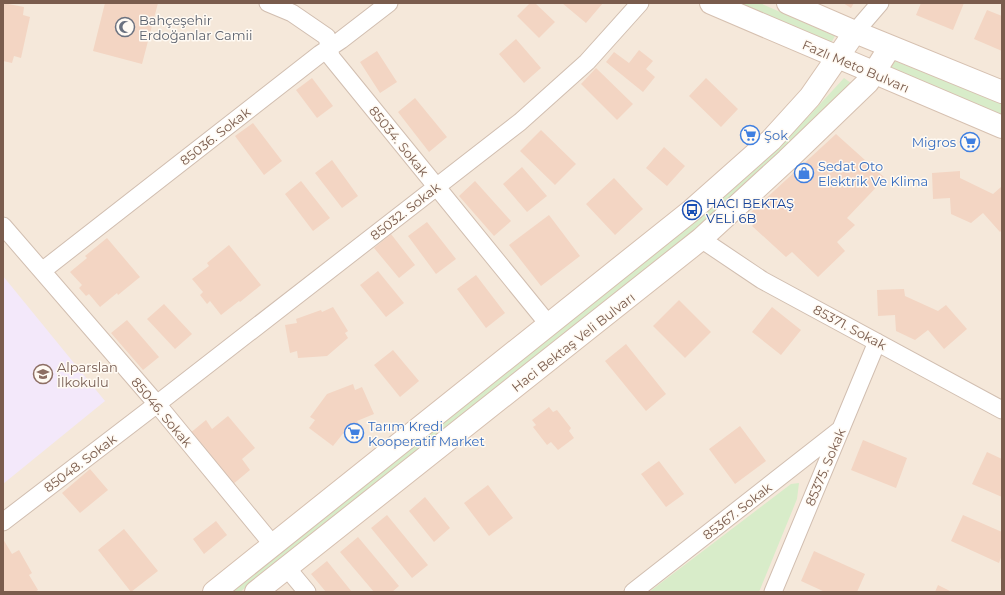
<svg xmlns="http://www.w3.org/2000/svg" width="1005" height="595" viewBox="0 0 1005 595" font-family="Montserrat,sans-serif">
	<rect width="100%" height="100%" fill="#fdf6ec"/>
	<path fill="#f5e8da" d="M3,3H1002V592H3Z"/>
	<path fill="#f3e8fa" d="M3,276L105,401L3,484Z"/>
	<path fill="#d8ecc9" d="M735,3H760L835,36L830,45Z
		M892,60L1002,103V116L889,69Z
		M844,78L851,83L815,121L683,241L240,592H228L678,234L809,116Z
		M799,483L797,499L759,592H649L791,484Z"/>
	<path fill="#f3d5c3" d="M3,3L24,7L23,15L30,17L21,58L14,56L12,63L3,61Z
		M105,3H158L142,64L93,51Z
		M530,3H535L555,22L539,38L517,16Z
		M562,3H603L586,23Z
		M843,3H854L851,8Z
		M921,3H964L953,30L916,15Z
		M987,10L1002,16V51L974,39Z
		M516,39L541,68L524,83L499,54Z
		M639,50L653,61L646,69L655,77L643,92L606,62L614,52L629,63Z
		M377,51L397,82L380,93L360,62Z
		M596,68L633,104L617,120L581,84Z
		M312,78L333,106L317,118L296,90Z
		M706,78L738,109L721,127L689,96Z
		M415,98L447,137L429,152L398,112Z
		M253,123L282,161L264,175L235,136Z
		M541,130L576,164L555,185L520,151Z
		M836,134L885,178L847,218L855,225L837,242L845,251L818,277L792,252L786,257L752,226L756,221L749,214Z
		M664,147L685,166L667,186L646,168Z
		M332,160L358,196L342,208L315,173Z
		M522,167L547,196L527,212L503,184Z
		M960,171V178L993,194L1001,187L1002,189V230L1000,232L983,213L971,223L951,214L950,198L933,199L932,173Z
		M614,178L643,209L615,235L586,204Z
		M301,181L330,218L313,231L285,194Z
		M475,181L511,221L494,236L459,196Z
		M549,215L580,256L541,286L509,245Z
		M427,222L456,259L436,274L408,236Z
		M391,234L415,265L399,278L374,248Z
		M107,238L140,277L118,295L117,293L100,307L89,294L86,296L79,288L82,285L70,272L87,258L85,256Z
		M229,245L261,285L240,302L239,301L221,315L210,301L207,304L200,295L203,292L192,279L209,266L207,263Z
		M378,271L404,303L386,317L360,285Z
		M476,275L505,313L486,328L457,289Z
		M904,289L905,296L938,311L946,305L967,329L944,349L928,330L915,340L896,331L895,315L878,316L877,290Z
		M679,300L711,332L685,358L653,326Z
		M164,304L192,334L175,349L147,319Z
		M333,307L348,331L345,333L348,338L327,356L298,358L297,351L290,353L285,325L297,323L296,319L321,310L322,312Z
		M772,307L801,330L781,355L752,332Z
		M127,320L159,357L143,370L111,333Z
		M626,344L666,394L646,411L605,361Z
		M393,350L419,381L400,397L374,365Z
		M353,384L355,390L362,387L374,414L357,421L359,425L348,434L345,431L333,446L309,428L315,420L310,417L327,394Z
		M549,407L553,412L557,410L571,428L569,431L574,438L558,450L551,442L547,445L533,427L536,425L532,420Z
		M228,416L255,448L242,459L250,470L232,485L189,434L206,420L212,429Z
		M740,426L766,461L735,484L709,449Z
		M863,440L907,458L896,488L851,470Z
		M987,452L1002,459V497L972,484Z
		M659,461L684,494L666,507L641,474Z
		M90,469L108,490L80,513L62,493Z
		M488,485L513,518L489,536L464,503Z
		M425,497L450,528L434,542L409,511Z
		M387,515L428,565L412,578L371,528Z
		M963,515L1002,532V555L999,563L951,541Z
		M216,521L227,535L204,554L193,539Z
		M124,529L158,571L131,592L98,550Z
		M358,537L399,586L392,592H374L340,552Z
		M3,539L12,554L19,550L32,573L29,575L38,590L35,592H3Z
		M814,551L865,574L857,592H825L801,581Z
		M327,561L352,592H326L311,574Z
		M938,585L952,592H935Z"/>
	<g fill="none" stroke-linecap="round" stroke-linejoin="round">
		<g stroke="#d1beb0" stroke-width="19">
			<path id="minor" d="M268,3L292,13L327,37L331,57L549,325
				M855,32L880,3
				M3,226L157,404L273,545
				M701,239L762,280L1002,410
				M42,271L320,54L341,40L389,3
				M3,522L157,404L520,122L587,62L640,3
				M287,568L307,592
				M633,592L841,429
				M773,592L877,342"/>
		</g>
		<g stroke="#d6c0b0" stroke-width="24">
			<path id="secondary" d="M711,3L1002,127
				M788,3L855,32L1002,92
				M214,592L692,210L771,140L810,97L855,32
				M256,592L701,239L787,160L868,82L890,47"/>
		</g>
		<use href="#minor" stroke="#fff" stroke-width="17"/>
		<use href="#secondary" stroke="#fff" stroke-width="22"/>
	</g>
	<defs>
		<g id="mosque-ring" transform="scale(1)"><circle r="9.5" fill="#fffaf3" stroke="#6b7280" stroke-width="1.5"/><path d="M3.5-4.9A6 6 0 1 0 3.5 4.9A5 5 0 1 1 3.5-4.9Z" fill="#6b7280"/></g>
		<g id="supermarket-ring" transform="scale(1)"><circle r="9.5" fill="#fffaf3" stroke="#3f7fe0" stroke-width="1.5"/><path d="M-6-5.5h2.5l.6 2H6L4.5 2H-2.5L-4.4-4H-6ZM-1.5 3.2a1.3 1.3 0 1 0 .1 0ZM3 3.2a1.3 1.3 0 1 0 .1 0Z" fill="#3f7fe0"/></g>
		<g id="shop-ring" transform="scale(1)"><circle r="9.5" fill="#fffaf3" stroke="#3f7fe0" stroke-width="1.5"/><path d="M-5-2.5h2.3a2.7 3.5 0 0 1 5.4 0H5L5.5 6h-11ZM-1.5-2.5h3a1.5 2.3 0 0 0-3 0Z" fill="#3f7fe0"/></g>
		<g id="bus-ring" transform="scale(1)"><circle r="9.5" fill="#fffaf3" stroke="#1a4fb4" stroke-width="1.5"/><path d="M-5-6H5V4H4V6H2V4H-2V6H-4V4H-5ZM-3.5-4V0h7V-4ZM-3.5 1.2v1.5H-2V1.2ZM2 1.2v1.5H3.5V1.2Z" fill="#1a4fb4"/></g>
		<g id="school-ring" transform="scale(1)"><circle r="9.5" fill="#fffaf3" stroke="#8d6e63" stroke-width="1.5"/><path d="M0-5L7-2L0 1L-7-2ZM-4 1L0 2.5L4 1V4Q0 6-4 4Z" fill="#8d6e63"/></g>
	</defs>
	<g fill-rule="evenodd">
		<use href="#mosque-ring" x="125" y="27"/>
		<use href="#supermarket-ring" x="750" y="135"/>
		<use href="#supermarket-ring" x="970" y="142"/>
		<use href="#shop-ring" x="804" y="173"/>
		<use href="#bus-ring" x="692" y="210"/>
		<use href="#school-ring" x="43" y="374"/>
		<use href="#supermarket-ring" x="354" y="433"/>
	</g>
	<g text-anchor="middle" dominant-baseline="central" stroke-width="3" stroke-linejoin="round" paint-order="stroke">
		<g font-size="13" fill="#5b616d" stroke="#fffaf3" text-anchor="start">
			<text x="139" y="20">Bahçeşehir<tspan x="139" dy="15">Erdoğanlar Camii</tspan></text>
		</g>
		<g font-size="13" fill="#7a5c4d" stroke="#fffaf3">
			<text transform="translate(856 66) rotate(23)">Fazlı Meto Bulvarı</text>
			<text transform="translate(215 136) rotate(-38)">85036. Sokak</text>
			<text transform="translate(399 141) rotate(51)">85034. Sokak</text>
			<text transform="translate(405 211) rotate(-38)">85032. Sokak</text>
			<text transform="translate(850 327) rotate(28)">85371. Sokak</text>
			<text transform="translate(573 342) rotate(-38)">Haci Bektaş Veli Bulvarı</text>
			<text transform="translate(162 412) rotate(50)">85046. Sokak</text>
			<text transform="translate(80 463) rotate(-37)">85048. Sokak</text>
			<text transform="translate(825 467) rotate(-67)">85375. Sokak</text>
			<text transform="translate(737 511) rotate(-38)">85367. Sokak</text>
		</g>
		<g font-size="13" fill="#366cbe" stroke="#fffaf3" text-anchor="start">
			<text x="764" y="135">Şok</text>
			<text x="956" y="142" text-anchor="end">Migros</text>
			<text x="818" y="166">Sedat Oto<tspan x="818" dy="15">Elektrik Ve Klima</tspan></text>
			<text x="368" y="426">Tarım Kredi<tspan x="368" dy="15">Kooperatif Market</tspan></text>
		</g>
		<g font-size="13" fill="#164399" stroke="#fffaf3" text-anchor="start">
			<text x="706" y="203">HACI BEKTAŞ<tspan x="706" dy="15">VELİ 6B</tspan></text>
		</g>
		<g font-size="13" fill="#785e54" stroke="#fffaf3" text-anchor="start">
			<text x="57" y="367">Alparslan<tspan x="57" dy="15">İlkokulu</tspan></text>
		</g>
	</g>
	<rect width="1005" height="595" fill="none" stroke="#7a5c4d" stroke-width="8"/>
</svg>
